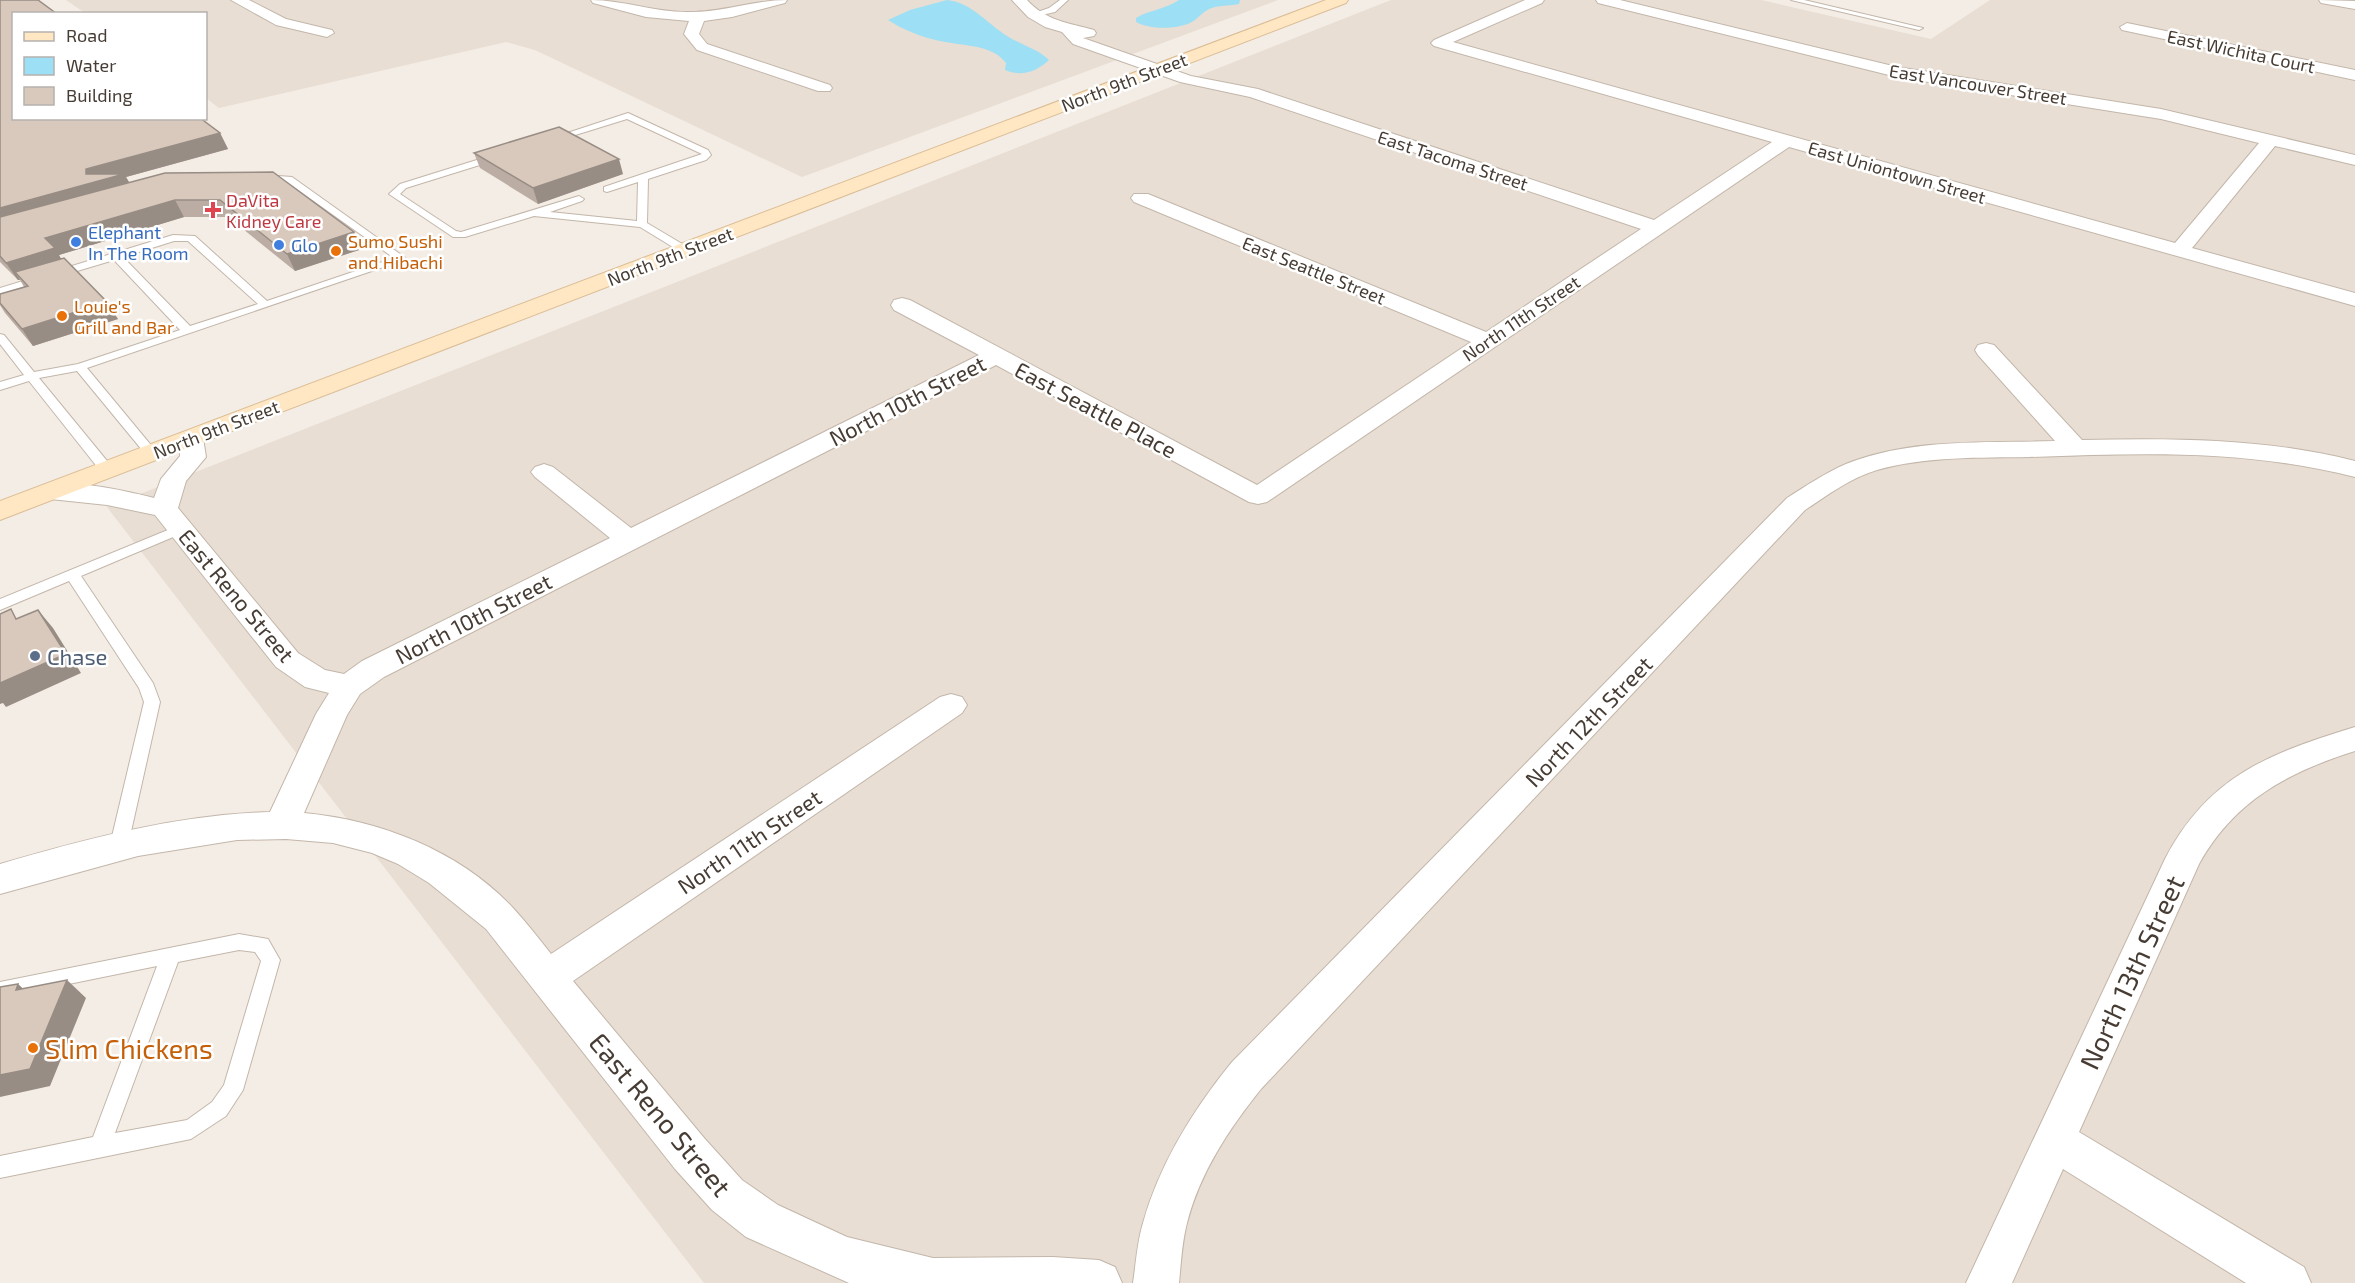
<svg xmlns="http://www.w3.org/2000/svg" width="2355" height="1283" viewBox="0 0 2355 1283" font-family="'Exo 2',sans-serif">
	<rect width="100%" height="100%" fill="#f4ede5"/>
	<path fill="#e8ded3" d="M66,0H1278L802,177L535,50L506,42L219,108L206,98V14L85,13Z
		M1391,0H1761L1931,39L1990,0H2355V1283H704L107,507Z"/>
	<path fill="#9ddff4" d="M947,0C972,2 990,27 1012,39C1025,46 1037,49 1049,60C1036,72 1022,77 1005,70L1006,63C992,44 962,46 940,41C924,38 901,29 888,20L910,10Z
		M1179,0H1240L1239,4C1231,6 1223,5 1215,7C1206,9 1202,14 1195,20C1182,30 1150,30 1136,22V18C1149,10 1166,9 1179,0Z"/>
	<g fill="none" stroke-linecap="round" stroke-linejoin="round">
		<g stroke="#c3b6aa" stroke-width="2">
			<path id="lane" d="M1060,0H1068L1055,12L1033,17L1029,15L1049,8Z
				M1791,0H1804L1923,28L1919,30Z
				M628,113L708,150L711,155L706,160L648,179L647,223L689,248V252H681L640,227L534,216L465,237H453L389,194L400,184L496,154L501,157L499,159L406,188L400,194L456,231L461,232L579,196L584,199L582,201L550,212L637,221L638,182L607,192L604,191V187L702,154L627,119L556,141L549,139Z
				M264,175L292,177L407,259L87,368L155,450L157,453L155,456H147L77,371L39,378L112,467L113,470L112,473H102L29,381L0,390V382L24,375L0,344V334L4,335L34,372L78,364L180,330L114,260L0,294V288L173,235L195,236L267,301L394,258L287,182L261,180L259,178ZM174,241H188L258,304L190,326L123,257Z
				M180,525L187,529L185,532L81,576L153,683L160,702L128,845L125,850L119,852L113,850L110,845L144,702L139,688L69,581L0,610V599Z
				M239,934L268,939L280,960L243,1090L226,1116L191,1139L0,1178V1156L93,1137L157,966L0,998V982ZM239,950L255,952L261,961L224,1085L212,1102L187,1120L115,1133L178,962Z"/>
		</g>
		<g stroke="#c3b6aa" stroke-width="2">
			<path id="street" d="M231,0H249L286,19L332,30L334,33L327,37L276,25Z
				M591,0C623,0 654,12 687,12C721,13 753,0 787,0L785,3L732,17L704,21L699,34L707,44L830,85L832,88L830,91H818L697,50L684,34L689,21L646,17L593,3Z
				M1012,0H1027C1046,21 1069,23 1094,30L1096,33L1094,36L1083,38L1191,76L1258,89L1654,220L1772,142L1434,46L1431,43L1434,40L1525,0H1544L1542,3L1453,42L2175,243L2259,143L2161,119L1897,77L1598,3L1596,0H1620L1897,67L2161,109L2355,155V165L2275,146L2192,248L2355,293V306L1789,147L1267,502L1258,504L1249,502L996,365L384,677L360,694L347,715L304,813C380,820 460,851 513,908C527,923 539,939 551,954L940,697L951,694L962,697L967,705L962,713L573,981L705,1139L742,1180L778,1205L847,1237L933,1258L1053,1257L1099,1260L1115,1267L1122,1283H849L746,1237L712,1210L675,1169L486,929L429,883L398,864L372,853L333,843L286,839L237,840L138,856L0,894V864C89,838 177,815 270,812L316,714L329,693L305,687L276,667L155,515L107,505L41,498L37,492L41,486C72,479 123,490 154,498L161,479L180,456L179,438L182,433L191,431L200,433L203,438L206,457L186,481L178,508L298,653L325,670L344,674L362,661L610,538L535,477L531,472L535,467L544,464L553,467L631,528L979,355L894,310L891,305L894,300L902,298L910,300L1257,485L1471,342L1134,202L1131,198L1134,194H1148L1486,332L1641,229L1250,97L1180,82L1073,44L1062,32L1045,27L1028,17Z
				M2319,0L2355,1V9L2321,3Z
				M2127,23L2355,70V80L2122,30L2120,27Z
				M1986,343L1994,345L2082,440C2175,438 2264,438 2355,461V477C2244,449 2144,453 2030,457C1980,458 1926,456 1877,470C1850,478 1828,495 1805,510L1261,1089C1229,1129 1200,1172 1187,1223C1182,1242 1181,1263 1179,1283H1133C1136,1263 1137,1243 1143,1223C1160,1163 1193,1110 1232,1062L1787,498C1806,486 1825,473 1846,464C1910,438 1987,443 2055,441L1978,355L1975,350L1978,345Z
				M2355,727V751C2288,772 2234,801 2199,864L2079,1132L2304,1267L2311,1283H2246L2063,1169L2012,1283H1966L2165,859C2208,776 2270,753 2355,727Z"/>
		</g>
		<g stroke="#dabc94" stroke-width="2">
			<path id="secondary" d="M1326,0H1348L1346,3L0,520V501Z"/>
		</g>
		<use href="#lane" fill="#fff" fill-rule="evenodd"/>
		<use href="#street" fill="#fff" fill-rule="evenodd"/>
		<use href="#secondary" fill="#ffe7c4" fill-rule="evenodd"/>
	</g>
	<path fill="#bbada3" d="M0,0L220,133L228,149L126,177L129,183L165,173L362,249L295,271L228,217H184L59,255L61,259L118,319L33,346L5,313L0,305V294L24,287L20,280H18L0,262Z
		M474,153L623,174L538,204L480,168Z"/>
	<path fill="#988d84" d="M220,133L228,149L126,177L134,190L0,228V208L86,174V169Z
		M619,159L623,174L538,204L533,188Z
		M175,200L184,217L59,255L65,266L15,272L20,280H18L6,263L45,238Z
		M354,232L362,249L295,271L287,254Z
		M107,302L118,319L33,346L22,329Z
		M38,610L53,628L81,673L6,707L3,703L0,704V683Z
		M67,980L86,998L50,1086L0,1097V1075Z
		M18,984L38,1002L16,990Z"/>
	<path fill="#d9c9bd" stroke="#988d84" stroke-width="1.5" d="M0,0H38L57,14H14V118H200L220,133L86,169V174H124L0,208Z
		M559,127L619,159L533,188L474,153Z
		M273,172L354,232L287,254L220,200H175L45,238L55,248L6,263L0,256V217L165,173Z
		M64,258L107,302L22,329L0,303V294L28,286L15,272Z
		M11,609L16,619L38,610L66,654L0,683V614Z
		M67,980L30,1069L0,1075V987L18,984L16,990Z"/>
	<path fill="#e0444e" stroke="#fff" stroke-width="2" d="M210 201h6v6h6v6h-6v6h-6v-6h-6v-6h6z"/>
	<g fill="#3f7fe0" stroke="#fff" stroke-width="2">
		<circle cx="76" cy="242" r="6"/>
		<circle cx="279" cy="245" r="6"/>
	</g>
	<g fill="#e8710a" stroke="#fff" stroke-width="2">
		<circle cx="336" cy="251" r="6"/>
		<circle cx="62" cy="316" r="6"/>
		<circle cx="33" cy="1048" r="6"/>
	</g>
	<circle fill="#5c6f8a" stroke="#fff" stroke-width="2" cx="35" cy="656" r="6"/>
	<g text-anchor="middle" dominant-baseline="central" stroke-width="5" stroke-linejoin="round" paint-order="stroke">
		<g font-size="18" fill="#463c34" stroke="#fff">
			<text transform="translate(2241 51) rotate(12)">East Wichita Court</text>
			<text transform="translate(1124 82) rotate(-21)">North 9th Street</text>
			<text transform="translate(1978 84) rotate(9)">East Vancouver Street</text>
			<text transform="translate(1453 160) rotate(18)">East Tacoma Street</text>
			<text transform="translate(1897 172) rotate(16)">East Uniontown Street</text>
			<text transform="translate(670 256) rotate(-21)">North 9th Street</text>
			<text transform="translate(1314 270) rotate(22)">East Seattle Street</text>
			<text transform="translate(1521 318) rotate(-34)">North 11th Street</text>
			<text transform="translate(216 429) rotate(-21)">North 9th Street</text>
		</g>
		<g font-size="18" fill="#be3a42" stroke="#fff" text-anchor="start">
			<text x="226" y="200">DaVita<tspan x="226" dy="21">Kidney Care</tspan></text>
		</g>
		<g font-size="18" fill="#366cbe" stroke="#fff" text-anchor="start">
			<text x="88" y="232">Elephant<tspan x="88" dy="21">In The Room</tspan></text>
			<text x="291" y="245">Glo</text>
		</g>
		<g font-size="18" fill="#c56008" stroke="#fff" text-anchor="start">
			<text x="348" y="241">Sumo Sushi<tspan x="348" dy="21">and Hibachi</tspan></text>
			<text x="74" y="306">Louie's<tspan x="74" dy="21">Grill and Bar</tspan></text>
		</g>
		<g font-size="22" fill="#463c34" stroke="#fff">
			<text transform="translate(907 400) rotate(-27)">North 10th Street</text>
			<text transform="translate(1096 409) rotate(28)">East Seattle Place</text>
			<text transform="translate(237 595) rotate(50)">East Reno Street</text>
			<text transform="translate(473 618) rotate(-27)">North 10th Street</text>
			<text transform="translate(1588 721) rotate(-46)">North 12th Street</text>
			<text transform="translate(749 841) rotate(-34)">North 11th Street</text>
		</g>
		<g font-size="22" fill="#4e5e75" stroke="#fff" text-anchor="start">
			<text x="47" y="656">Chase</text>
		</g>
		<g font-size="27" fill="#463c34" stroke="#fff">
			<text transform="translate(2131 972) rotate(-65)">North 13th Street</text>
			<text transform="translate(661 1114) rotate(50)">East Reno Street</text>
		</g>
		<g font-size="27" fill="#c56008" stroke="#fff" text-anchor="start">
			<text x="45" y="1048">Slim Chickens</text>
		</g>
	</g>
	<rect x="12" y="12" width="195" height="108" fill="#ffffff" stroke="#b5b1ae" stroke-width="1.5"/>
	<rect x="24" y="32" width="30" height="9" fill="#ffe7c4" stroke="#b5b1ae" stroke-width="1.5"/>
	<text x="66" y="42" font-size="18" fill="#463c34">Road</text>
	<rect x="24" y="57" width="30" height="18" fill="#9ddff4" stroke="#b5b1ae" stroke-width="1.5"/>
	<text x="66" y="72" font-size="18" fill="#463c34">Water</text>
	<rect x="24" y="87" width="30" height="18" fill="#d9c9bd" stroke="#b5b1ae" stroke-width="1.5"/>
	<text x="66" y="102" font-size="18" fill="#463c34">Building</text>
</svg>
